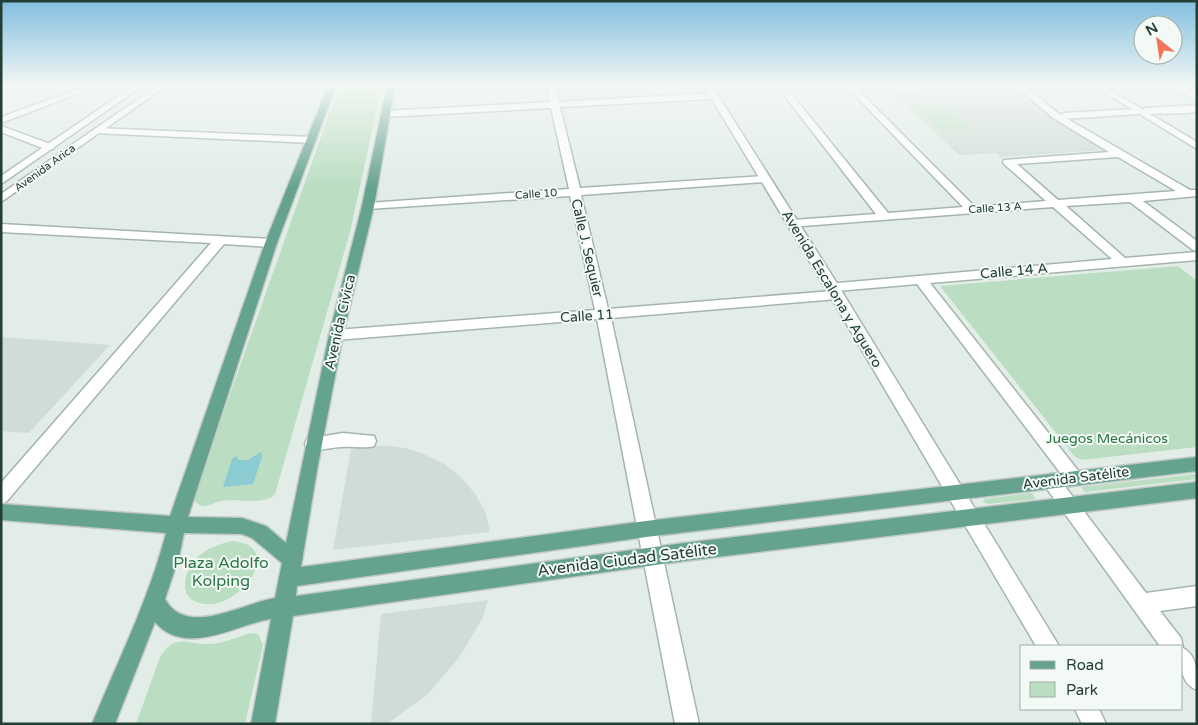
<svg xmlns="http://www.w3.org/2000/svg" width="1198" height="725" viewBox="0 0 1198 725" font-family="'Varela Round',sans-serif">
	<rect width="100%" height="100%" fill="#e2ede7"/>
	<path fill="#d0dcd6" d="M567,86H630L635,97L573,101L570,100Z
		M975,86H1011L1047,114L1102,147L1103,150L1001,157L997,153L959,155L892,92Z
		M1,337L110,345L29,433L1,431Z
		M357,446H389L405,448L424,454L444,464L460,476L476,495L486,514L490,532L333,550L351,450Z
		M488,600L483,617L465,648L456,661L428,694L387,724H371L381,614Z"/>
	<path fill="#bbdec2" d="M339,86H382L350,232L275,494C265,506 236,498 221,501C215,502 208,507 202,506C198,505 196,502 193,499Z
		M942,104L970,128L940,130L913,105Z
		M1178,266L1197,281V447L1082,460L1075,457L940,286Z
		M1197,474V479L1085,492L1081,487Z
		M1032,493L1036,499L988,504L983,502L984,499Z
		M232,541C284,545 245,601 212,604C176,606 180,573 200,555C210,547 220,544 232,541Z
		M250,633L258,634L263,645L245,724H136L160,657C175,634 183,643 204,644C219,645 236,638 250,633Z"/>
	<path fill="#8accd2" d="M261,452L262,457L253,484L223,487L232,459L236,456L239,460H248Z"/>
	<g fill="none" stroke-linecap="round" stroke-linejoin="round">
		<g stroke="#a5b5ae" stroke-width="3">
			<path id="pedestrian" d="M1197,105V111L1189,113L1146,114L1141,111L1146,108Z
				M1135,109L1138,110V114L1064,119L1059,116L1064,113Z
				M343,433L374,436L376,441L374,446C364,449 353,446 342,447C331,447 318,452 307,449L305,444L307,439Z"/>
		</g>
		<g stroke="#a5b5ae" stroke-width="3">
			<path id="minor" d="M87,86H98L1,123V117Z
				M547,86H555L559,102L714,93L718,96L714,99L560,107L580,188L764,176L769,179L764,182L581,195L608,309L832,291L825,287L827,284L1112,259L1053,207L789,227L787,224L793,220L876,214L777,86H785L888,213L963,207L846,86H854L975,207L1046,201L1004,164L1003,162L1004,160L1109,152L1053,118L1016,86H1025L1059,114L1190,190H1197V196L1143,201L1197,241V251L1193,250L1130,202L1066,206L1125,258L1197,252V260L930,283L1080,473L1083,478L1080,483L1074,485L1068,483L917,284L837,291L844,295L837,299L611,318L699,724H675L597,319L336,340L331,338L329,335L331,332L336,330L595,310L570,196L368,209L362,206L368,203L569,189L551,108L385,117L380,114L385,111L550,102ZM1118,157L1176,191L1058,200L1017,164Z
				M1094,86H1103L1197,142V149Z
				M1,126L53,145L54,147L53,149H45L1,132Z
				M97,128L311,137L316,140L311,143L94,133V129Z
				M1,224L271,239L277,243L271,247L224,244L7,501L1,504V483L211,243L1,232Z
				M1051,474L1057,476L1146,593L1197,586V606L1160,611L1181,638L1183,648C1198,656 1197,673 1197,690C1178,682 1182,664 1182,646H1160L1045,486L1042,481L1045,476Z"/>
		</g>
		<g stroke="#a5b5ae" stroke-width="3">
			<path id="tertiary" d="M133,86H142L1,184V176Z
				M157,86H166L1,202V194Z
				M704,86H712L833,277L1059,646H1036L819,277Z
				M1075,709H1099L1106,724H1082Z"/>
		</g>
		<g stroke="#a0b8ae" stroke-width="3">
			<path id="secondary" d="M1170,86H1180L1197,94V101Z"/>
		</g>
		<g stroke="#c1c9c6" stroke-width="3">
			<path id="primary" d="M328,86H336L277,243L188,517L242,518L266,526L286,543L329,335L362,206L387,86H395L374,206L343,335L317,470L301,567L646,521L1197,457V471L646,537L297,586L296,596L684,543L1197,482V498L684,561L293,616L275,724H251L271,619C236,624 186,658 155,622L115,724H92C118,661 149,599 166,533L1,520V504L170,516L265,243ZM184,533L242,534L252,538L282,563L275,598C243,603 186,638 165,599L179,557Z"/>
		</g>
		<use href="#pedestrian" fill="#fff" fill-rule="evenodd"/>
		<use href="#minor" fill="#fff" fill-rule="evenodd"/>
		<use href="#tertiary" fill="#fff" fill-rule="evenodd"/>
		<use href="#secondary" fill="#fff" fill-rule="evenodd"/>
		<use href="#primary" fill="#66a38f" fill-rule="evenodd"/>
	</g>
	<linearGradient id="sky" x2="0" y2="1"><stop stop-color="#82bedf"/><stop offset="0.46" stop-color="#f2f7f4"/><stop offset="1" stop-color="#f2f7f4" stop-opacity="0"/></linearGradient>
	<rect width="1198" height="187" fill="url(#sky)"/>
	<g text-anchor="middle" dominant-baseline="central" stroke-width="4" stroke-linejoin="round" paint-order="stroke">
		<g font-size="11" fill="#223e35" stroke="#f3f9f5">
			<text transform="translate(45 168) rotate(-36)">Avenida Arica</text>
			<text transform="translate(536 194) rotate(-4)">Calle 10</text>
			<text transform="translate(995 208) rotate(-4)">Calle 13 A</text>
		</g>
		<g font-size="14" fill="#223e35" stroke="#f3f9f5">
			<text transform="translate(587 248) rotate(77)">Calle J. Sequier</text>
			<text transform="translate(1014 271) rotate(-5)">Calle 14 A</text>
			<text transform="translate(832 289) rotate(59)">Avenida Escalona y Aguero</text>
			<text transform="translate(587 316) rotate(-4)">Calle 11</text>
			<text transform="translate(340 322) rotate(-77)">Avenida Cívica</text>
			<text transform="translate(1076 478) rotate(-7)">Avenida Satélite</text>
		</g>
		<g font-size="14" fill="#2b7543" stroke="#f3f9f5">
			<text x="1107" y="438">Juegos Mecánicos</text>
		</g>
		<g font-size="16" fill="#223e35" stroke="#f3f9f5">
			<text transform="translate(627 560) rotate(-7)">Avenida Ciudad Satélite</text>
		</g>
		<g font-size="16" fill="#2b7543" stroke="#f3f9f5">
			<text x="221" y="563">Plaza Adolfo<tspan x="221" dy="18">Kolping</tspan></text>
		</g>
	</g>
	<rect width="1198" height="725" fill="none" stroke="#223e35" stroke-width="5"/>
	<rect x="1020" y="645" width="162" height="65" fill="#f3f9f5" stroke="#9faea8"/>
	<rect x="1030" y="661" width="25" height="8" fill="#66a38f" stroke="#9faea8"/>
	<text x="1066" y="670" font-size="15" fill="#223e35">Road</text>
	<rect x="1030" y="682" width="25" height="15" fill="#bbdec2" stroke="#9faea8"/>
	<text x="1066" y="695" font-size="15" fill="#223e35">Park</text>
	<g transform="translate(1158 40) rotate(330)"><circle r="24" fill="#f3f9f5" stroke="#9faea8"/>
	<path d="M0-4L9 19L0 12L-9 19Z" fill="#f37559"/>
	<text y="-8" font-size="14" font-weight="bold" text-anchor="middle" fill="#223e35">N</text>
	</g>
</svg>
